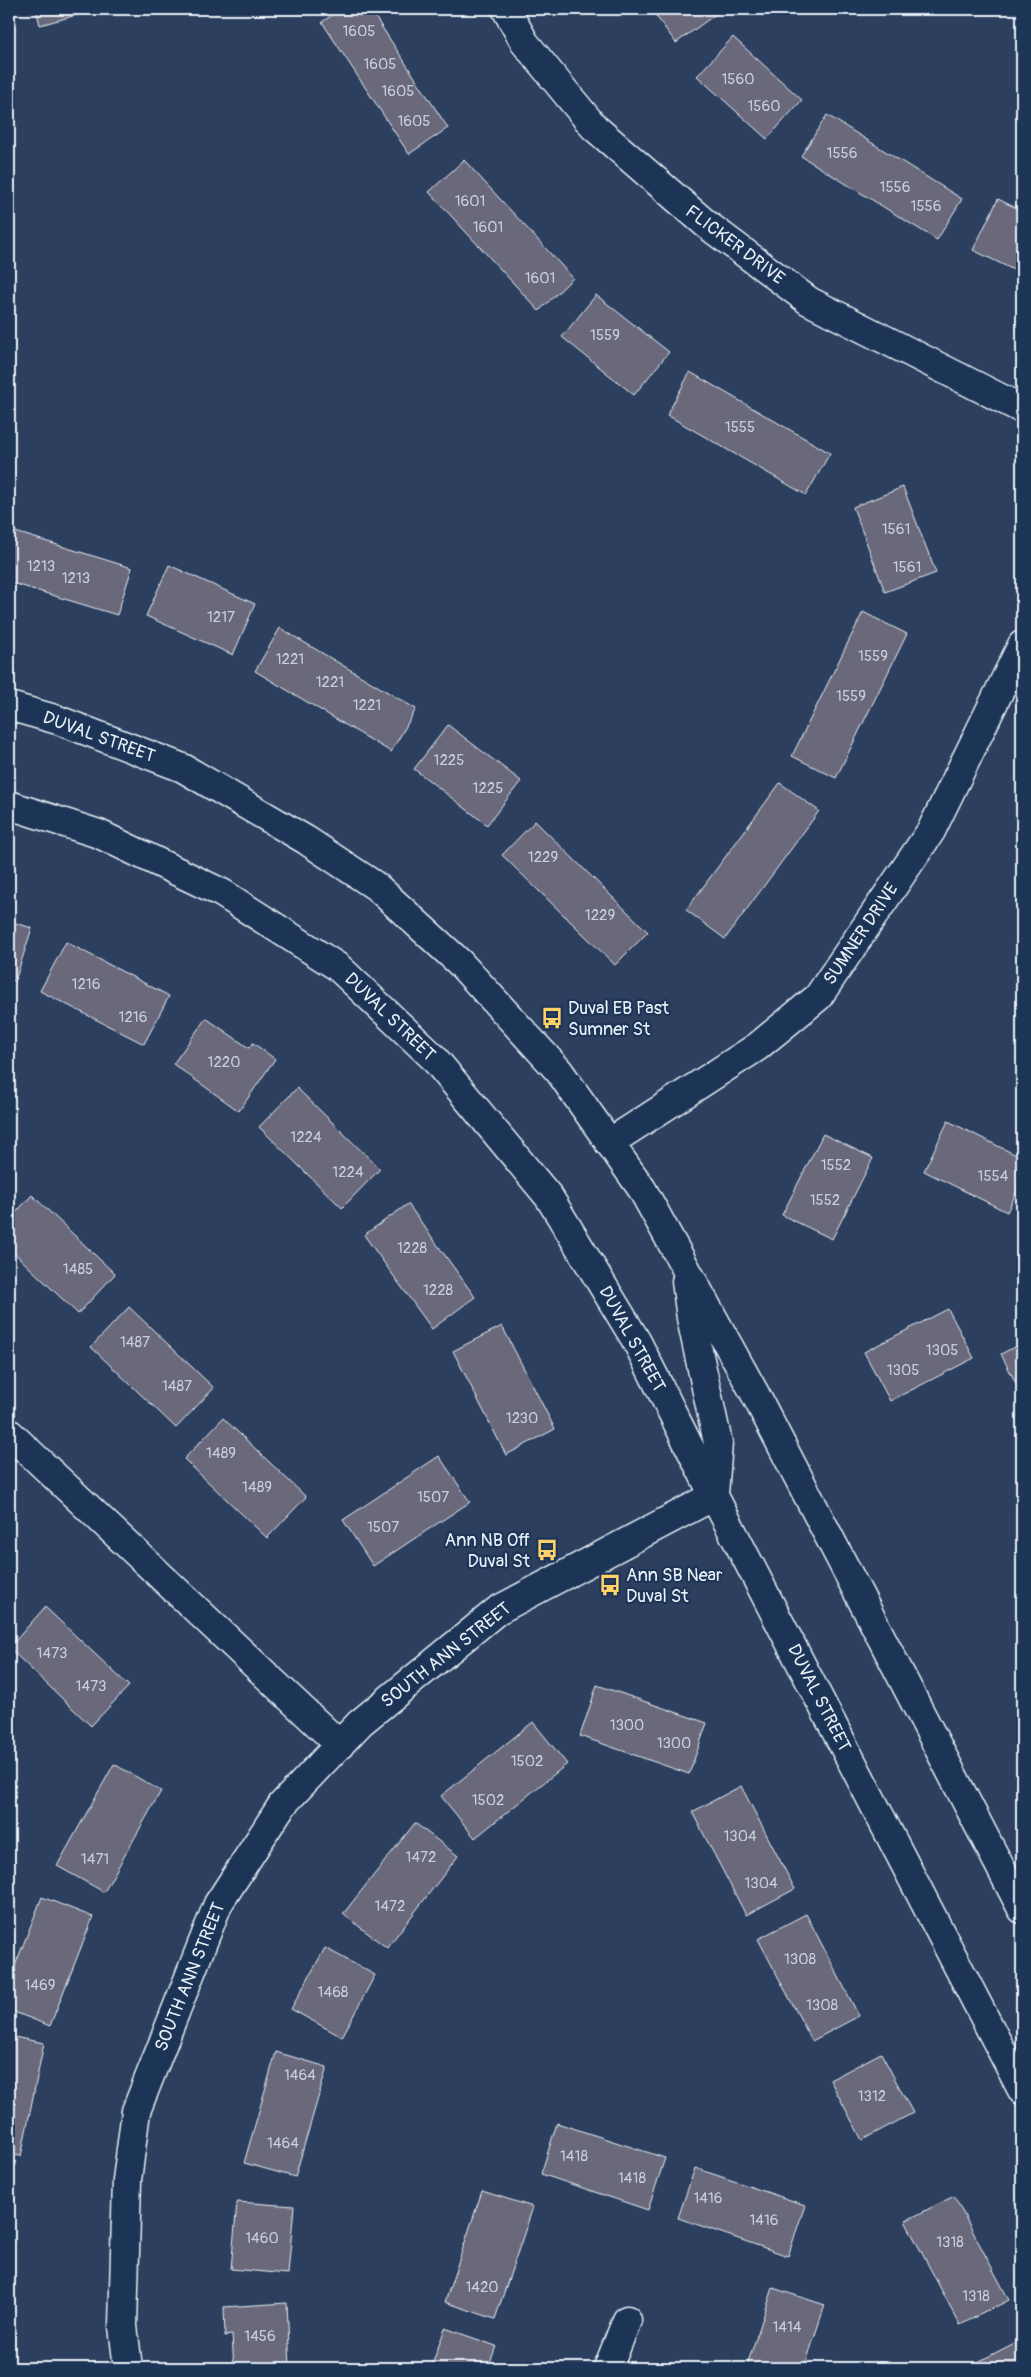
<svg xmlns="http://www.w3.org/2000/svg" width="1031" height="2377" viewBox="0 0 1031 2377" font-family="Pangolin,sans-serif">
	<rect width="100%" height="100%" fill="#2c3f5e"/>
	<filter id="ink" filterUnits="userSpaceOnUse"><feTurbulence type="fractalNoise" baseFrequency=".02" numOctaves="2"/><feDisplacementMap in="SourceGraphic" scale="10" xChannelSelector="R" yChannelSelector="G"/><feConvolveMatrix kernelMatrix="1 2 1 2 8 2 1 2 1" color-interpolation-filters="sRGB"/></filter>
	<g filter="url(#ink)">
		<path fill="#6a697c" stroke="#e8f1f8" d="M36,9H99L40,25Z
			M341,9H370L448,128L409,154L322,22Z
			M651,9H711L716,14L676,43Z
			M733,37L802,100L767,139L697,76Z
			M827,115L962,199L937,240L801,156Z
			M464,160L573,278L539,311L429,192Z
			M998,199L1022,211V274L973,250Z
			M596,295L669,352L634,395L562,337Z
			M690,372L830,453L806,495L667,415Z
			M903,487L936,573L885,592L853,507Z
			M9,530L132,568L117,615L9,582Z
			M169,565L255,604L233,655L146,616Z
			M863,612L907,634L836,778L792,756Z
			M280,628L416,709L391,752L255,671Z
			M448,725L521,781L487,825L414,769Z
			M780,783L819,811L725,939L686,910Z
			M535,821L648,932L615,965L502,855Z
			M9,921L32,928L15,981L9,979Z
			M66,942L169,996L144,1044L40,991Z
			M206,1018L249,1048L253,1043L275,1059L239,1111L173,1064Z
			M297,1088L380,1169L342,1208L259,1127Z
			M948,1121L1022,1158V1181L1007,1212L924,1171Z
			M823,1134L873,1158L832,1239L782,1215Z
			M32,1195L115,1274L78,1314L9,1248V1220Z
			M408,1204L475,1297L432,1329L364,1235Z
			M129,1307L214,1388L176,1428L91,1347Z
			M948,1309L974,1358L890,1401L864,1352Z
			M502,1326L555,1429L506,1455L453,1351Z
			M1022,1343V1395L1001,1354Z
			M223,1418L306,1497L267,1538L184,1459Z
			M439,1456L470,1502L373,1566L343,1520Z
			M9,1595L14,1600L9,1605Z
			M45,1607L129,1686L91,1726L9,1648Z
			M597,1685L707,1723L689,1774L580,1736Z
			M533,1722L567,1764L475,1838L441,1796Z
			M114,1764L161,1791L104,1892L57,1866Z
			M741,1786L795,1889L746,1915L692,1812Z
			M415,1823L458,1856L387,1948L343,1914Z
			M42,1897L93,1917L50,2026L9,2010V1981Z
			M806,1914L859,2016L812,2041L758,1939Z
			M325,1948L375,1975L342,2037L291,2009Z
			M9,2036L44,2043L21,2156L9,2154Z
			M276,2052L327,2067L295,2177L244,2163Z
			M881,2053L913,2113L862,2140L830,2080Z
			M557,2123L665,2158L648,2210L541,2174Z
			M695,2168L805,2205L788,2256L678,2218Z
			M482,2191L533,2207L495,2319L445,2302Z
			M954,2196L1009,2300L960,2325L905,2221Z
			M237,2202L294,2206L288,2274L231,2269Z
			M773,2288L825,2305L804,2368H746Z
			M287,2303L290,2368H234L232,2335L225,2336L224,2307Z
			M445,2328L496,2346L488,2368H431Z
			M1022,2339V2368H979L976,2363Z"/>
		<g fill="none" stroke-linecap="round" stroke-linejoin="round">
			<g stroke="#e8f1f8" stroke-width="31">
				<path id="minor" d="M506,9L525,43L594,127L706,224L809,301L1022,409
					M9,706L58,720L183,768L306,840L377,887L459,962L559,1071L642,1189L754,1392L1022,1909
					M9,805L99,834L222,893L338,967L433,1057L549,1197L637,1342L714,1496L1022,2090
					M609,1143L757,1047L818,997L931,831L1022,645
					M686,1281L691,1318L718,1443L714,1494
					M9,1433L340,1745
					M128,2368L123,2326L127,2180L136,2111L218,1904L282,1805L360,1723L498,1610L714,1496
					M608,2368L627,2320"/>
			</g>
			<use href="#minor" stroke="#1d3557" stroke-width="28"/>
		</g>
	</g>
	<defs>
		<g id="bus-bare" transform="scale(1.725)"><path d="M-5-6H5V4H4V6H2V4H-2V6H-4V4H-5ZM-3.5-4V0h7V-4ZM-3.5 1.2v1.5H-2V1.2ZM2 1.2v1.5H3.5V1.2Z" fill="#ffd166" stroke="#1d3557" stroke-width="2.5" paint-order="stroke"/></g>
	</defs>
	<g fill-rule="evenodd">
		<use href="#bus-bare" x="552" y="1018"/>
		<use href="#bus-bare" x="547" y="1550"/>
		<use href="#bus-bare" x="610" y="1585"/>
	</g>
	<g text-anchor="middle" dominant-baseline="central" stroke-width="4.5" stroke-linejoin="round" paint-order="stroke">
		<g font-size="15" fill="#c8cfd9">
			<text x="359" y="31">1605</text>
			<text x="380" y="64">1605</text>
			<text x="738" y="79">1560</text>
			<text x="398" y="91">1605</text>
			<text x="764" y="106">1560</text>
			<text x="414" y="121">1605</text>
			<text x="842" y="153">1556</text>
			<text x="895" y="187">1556</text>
			<text x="470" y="201">1601</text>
			<text x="926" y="206">1556</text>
			<text x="488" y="227">1601</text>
			<text x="540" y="278">1601</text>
			<text x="605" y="335">1559</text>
			<text x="740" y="427">1555</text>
			<text x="896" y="529">1561</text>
			<text x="41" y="566">1213</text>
			<text x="907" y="567">1561</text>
			<text x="76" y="578">1213</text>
			<text x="221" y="617">1217</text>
			<text x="873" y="656">1559</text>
			<text x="290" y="659">1221</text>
			<text x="330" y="682">1221</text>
			<text x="851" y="696">1559</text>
			<text x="367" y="705">1221</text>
			<text x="449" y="760">1225</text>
			<text x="488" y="788">1225</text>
			<text x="543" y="857">1229</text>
			<text x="600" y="915">1229</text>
			<text x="86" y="984">1216</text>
			<text x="133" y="1017">1216</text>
			<text x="224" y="1062">1220</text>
			<text x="306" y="1137">1224</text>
			<text x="836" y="1165">1552</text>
			<text x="348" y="1172">1224</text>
			<text x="993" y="1176">1554</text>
			<text x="825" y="1200">1552</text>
			<text x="412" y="1248">1228</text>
			<text x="78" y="1269">1485</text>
			<text x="438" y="1290">1228</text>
			<text x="135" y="1342">1487</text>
			<text x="942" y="1350">1305</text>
			<text x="903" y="1370">1305</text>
			<text x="177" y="1386">1487</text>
			<text x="522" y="1418">1230</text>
			<text x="221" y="1453">1489</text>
			<text x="257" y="1487">1489</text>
			<text x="433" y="1497">1507</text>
			<text x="383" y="1527">1507</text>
			<text x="52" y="1653">1473</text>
			<text x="91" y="1686">1473</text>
			<text x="627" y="1725">1300</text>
			<text x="674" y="1743">1300</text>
			<text x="527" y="1761">1502</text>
			<text x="488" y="1800">1502</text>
			<text x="740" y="1836">1304</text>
			<text x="421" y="1857">1472</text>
			<text x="95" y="1859">1471</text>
			<text x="761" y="1883">1304</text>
			<text x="390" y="1906">1472</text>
			<text x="800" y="1959">1308</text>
			<text x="40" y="1985">1469</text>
			<text x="333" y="1992">1468</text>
			<text x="822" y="2005">1308</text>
			<text x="300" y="2075">1464</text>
			<text x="872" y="2096">1312</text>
			<text x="283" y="2143">1464</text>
			<text x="574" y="2156">1418</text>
			<text x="632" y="2178">1418</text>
			<text x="708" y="2198">1416</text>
			<text x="764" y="2220">1416</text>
			<text x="262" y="2238">1460</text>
			<text x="950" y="2242">1318</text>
			<text x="482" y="2287">1420</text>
			<text x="976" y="2296">1318</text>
			<text x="787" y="2327">1414</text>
			<text x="260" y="2336">1456</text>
		</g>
		<g font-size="18" fill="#e8f1f8" stroke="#1d3557">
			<text transform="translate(735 245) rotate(37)">FLICKER DRIVE</text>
			<text transform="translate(99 737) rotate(20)">DUVAL STREET</text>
			<text transform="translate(861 934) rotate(-56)">SUMNER DRIVE</text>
			<text transform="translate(390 1017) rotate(44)">DUVAL STREET</text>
			<text transform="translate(632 1339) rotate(61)">DUVAL STREET</text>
			<text transform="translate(446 1655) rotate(-38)">SOUTH ANN STREET</text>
			<text transform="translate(819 1698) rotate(63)">DUVAL STREET</text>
			<text transform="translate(190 1977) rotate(-68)">SOUTH ANN STREET</text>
		</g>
		<g font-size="18" fill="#e8f1f8" stroke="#1d3557" text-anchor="start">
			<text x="568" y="1008">Duval EB Past<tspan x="568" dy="21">Sumner St</tspan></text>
			<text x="530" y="1540" text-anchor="end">Ann NB Off<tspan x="530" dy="21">Duval St</tspan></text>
			<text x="626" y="1575">Ann SB Near<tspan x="626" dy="21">Duval St</tspan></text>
		</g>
	</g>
	<rect width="1031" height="2377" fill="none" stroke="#1d3557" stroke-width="30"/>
	<rect x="15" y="15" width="1001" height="2347" fill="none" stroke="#e8f1f8" stroke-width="2" filter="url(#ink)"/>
</svg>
